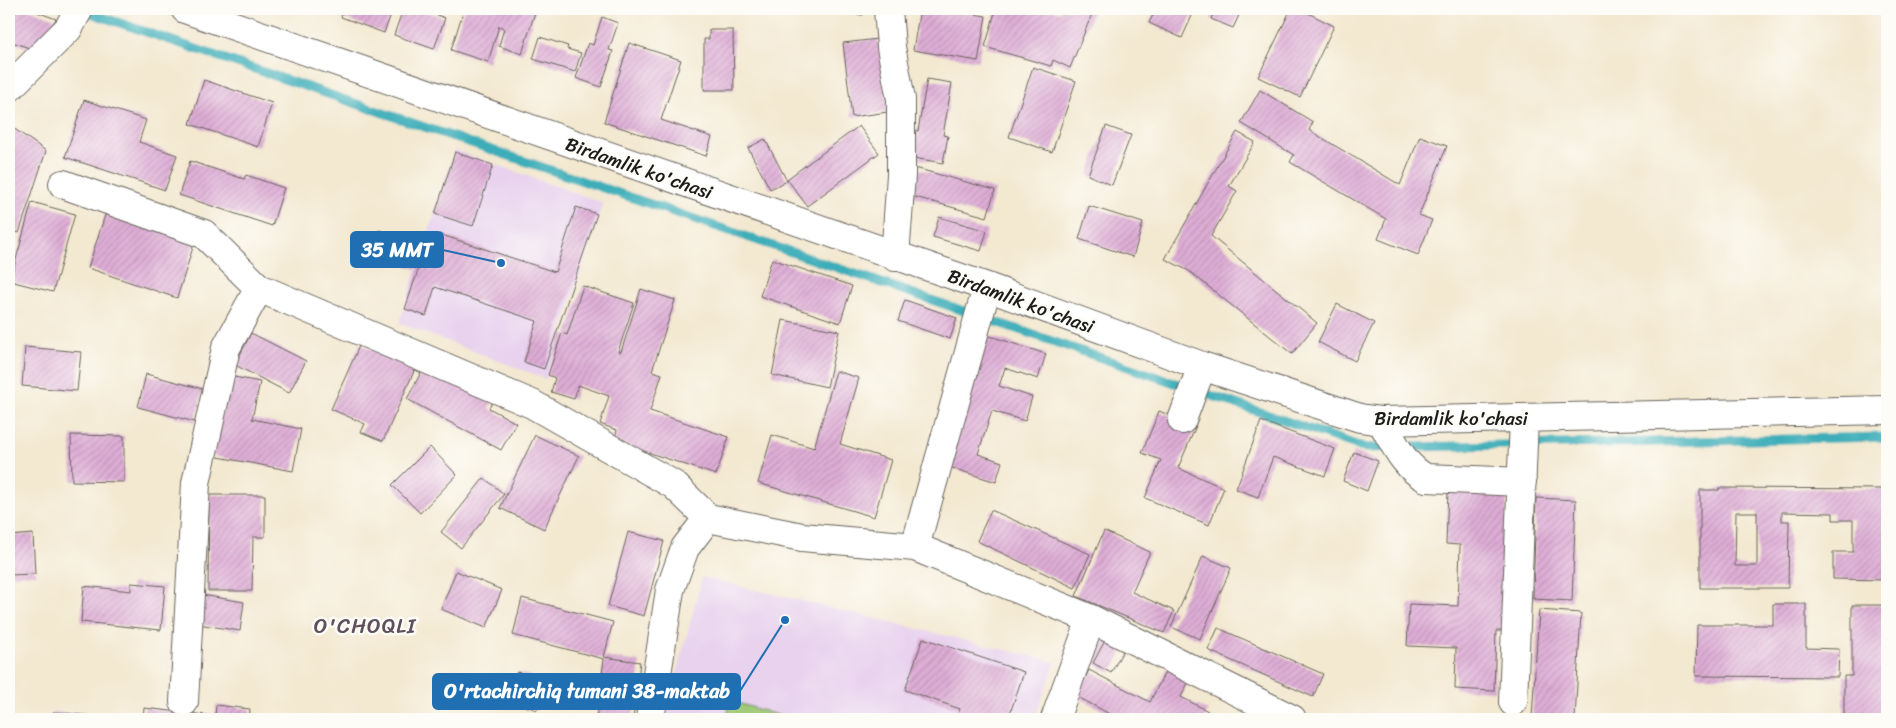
<svg xmlns="http://www.w3.org/2000/svg" width="1896" height="728" viewBox="0 0 1896 728" font-family="Sriracha,sans-serif">
	<defs>
		<pattern id="building-hatch" width="6" height="6" patternUnits="userSpaceOnUse" patternTransform="scale(1.25)"><rect width="6" height="6" fill="#deadd6"/><path d="M-1 1l2-2M0 6l6-6M5 7l2-2" fill="none" stroke="#be94b7"/></pattern>
	</defs>
	<rect width="100%" height="100%" fill="#fdfcf7"/>
	<filter id="ink" filterUnits="userSpaceOnUse"><feTurbulence type="fractalNoise" baseFrequency=".02" numOctaves="2"/><feDisplacementMap in="SourceGraphic" scale="10" xChannelSelector="R" yChannelSelector="G"/><feConvolveMatrix kernelMatrix="1 2 1 2 8 2 1 2 1" color-interpolation-filters="sRGB"/></filter>
	<filter id="wash" filterUnits="userSpaceOnUse"><feTurbulence type="fractalNoise" baseFrequency=".0096" numOctaves="4" result="noise"/><feDisplacementMap in="SourceGraphic" scale="20" xChannelSelector="R" yChannelSelector="G"/><feGaussianBlur stdDeviation="1.12" result="paint"/><feColorMatrix in="noise" values="0 0 0 0 0 0 0 0 0 0 0 0 0 0 0 0 0 1.4 0 .05"/><feComposite in="paint" operator="in"/></filter>
	<g filter="url(#wash)">
		<rect width="100%" height="100%" fill="#f3e8d0"/>
		<path fill="#e8d2ee" d="M455,150L603,203L546,379L399,323Z
			M702,577L1056,662L1034,719H665Z"/>
		<path fill="#9ec976" stroke="#5d7249" d="M731,701L791,719H726Z"/>
		<g fill="none" stroke-linecap="round" stroke-linejoin="round">
			<path stroke="#3eaeb9" stroke-width="9" d="M82,10L1365,448L1887,437"/>
		</g>
		<g id="blocks">
			<path fill="url(#building-hatch)" fill-rule="evenodd" d="M9,9H29L56,19L35,50L9,41Z
				M344,9H393L384,33L341,17Z
				M403,9H421L445,18L434,49L394,35Z
				M464,9H536L522,54L499,46L504,28L499,26L488,62L451,50Z
				M810,9H863V15Z
				M920,9H944L986,16L978,61L913,50Z
				M996,9H1048L1061,12L1062,9H1094L1070,68L1053,60L1051,66L985,47Z
				M1156,9H1195L1182,38L1149,23Z
				M1215,9H1242L1233,28L1211,19Z
				M1291,9H1300L1334,26L1300,97L1258,77Z
				M602,17L618,23L609,50L613,51L601,87L576,78L588,43L593,45Z
				M709,30H733L734,90H704V39H709Z
				M540,37L568,46L567,49L581,53L575,72L533,59Z
				M878,39L888,112L852,117L843,43Z
				M629,43L681,60L661,120L712,137L706,156L604,122Z
				M1033,67L1076,81L1052,152L1009,137Z
				M927,79L952,83L943,135L948,136L943,163L908,157L913,130L918,131Z
				M204,80L272,103L258,147L190,124Z
				M1260,90L1313,122L1309,130L1400,185L1420,136L1447,146L1419,215L1432,220L1418,255L1378,239L1386,219L1290,162L1294,155L1241,123Z
				M84,100L146,120L139,142L177,155L165,190L65,157Z
				M9,125L46,151L19,233L9,230V175L14,159L9,156Z
				M859,126L879,153L807,206L787,179Z
				M1106,126L1131,135L1112,185L1088,175Z
				M1237,132L1255,142L1229,186L1237,191L1211,236L1317,323L1292,354L1189,271L1165,259Z
				M765,139L787,181L770,189L748,148Z
				M455,152L493,165L473,226L435,214Z
				M190,161L244,179L246,175L284,188L272,226L179,195Z
				M915,168L995,190L987,217L908,195Z
				M32,202L75,214L53,292L10,281Z
				M1089,206L1143,223L1133,257L1079,239Z
				M576,207L597,214L544,369L524,362L537,321L435,287L426,316L405,309L420,264L428,267L439,234L555,272Z
				M106,212L195,241L177,298L88,268Z
				M939,217L987,231L981,251L933,237Z
				M379,230L424,245L416,269L371,254Z
				M772,259L852,286L840,323L760,296Z
				M583,286L634,303L618,352H621L641,289L675,300L652,371L662,374L650,411L729,437L716,475L614,441L617,430L600,424L609,396L578,385L574,399L551,392L555,378L548,375L562,333L567,335Z
				M905,300L957,318L950,339L898,321Z
				M1337,304L1374,323L1355,361L1318,342Z
				M783,320L839,331L827,387L772,375Z
				M251,333L306,361L289,393L235,365Z
				M987,335L1046,354L1038,379L1005,368L999,386L1032,397L1025,421L992,411L978,454L1002,462L996,482L946,466Z
				M360,344L415,369L383,441L361,432L365,424L331,409Z
				M25,347L81,352L77,391L22,386Z
				M426,363L494,400L489,408L516,423L501,450L407,399Z
				M836,371L859,378L840,444L891,460L874,517L758,483L772,435L814,448Z
				M146,374L203,389L195,422L138,407Z
				M229,376L260,382L252,419L301,429L293,471L213,456Z
				M1159,411L1196,426L1178,468L1224,488L1209,525L1145,498L1161,460L1142,453Z
				M1261,421L1335,449L1325,476L1273,457L1258,497L1236,489Z
				M71,435L124,436V482L72,481Z
				M535,435L579,456L544,529L500,508Z
				M430,447L457,475L420,513L392,485Z
				M1354,452L1378,461L1367,491L1343,481Z
				M484,478L504,494L461,548L441,532Z
				M1719,488L1887,489V580L1833,579V552H1853V520H1833V513L1782,512V521H1789L1788,588H1700V490H1719ZM1736,512H1757V566H1735Z
				M1448,492L1507,494L1502,631H1496L1494,691L1455,689L1456,648L1407,646L1409,604L1458,606L1460,545L1446,544Z
				M209,495H265V537H253L252,591H208Z
				M1536,498L1576,500L1572,601L1533,599Z
				M991,510L1090,554L1075,588L977,541Z
				M1104,531L1150,552L1132,592L1174,611L1164,633L1076,596Z
				M628,532L664,541L644,616L608,606Z
				M33,534L35,574L9,575V536Z
				M1203,556L1231,568L1200,639L1171,627Z
				M456,571L502,590L486,628L441,609Z
				M131,583L165,586L161,630L81,622L84,586L131,591Z
				M202,595L244,602L240,631L198,624Z
				M522,598L613,622L604,657L640,662L633,719H596L604,659L513,635Z
				M1773,604H1806V648L1839,649L1838,677L1696,676L1697,625H1773Z
				M1852,605H1887L1885,719H1844V676H1852Z
				M1539,610L1581,613L1575,719L1532,717Z
				M1218,628L1323,674L1313,697L1208,650Z
				M1107,637L1125,647L1111,673L1093,663Z
				M923,638L1024,672L1008,719H956L960,709L905,690Z
				M1167,668L1190,679L1181,697L1208,711L1204,719H1119L1076,696L1089,670L1150,702Z
				M517,672L546,681L537,710L508,700Z
				M216,705L250,709L249,719H143L144,708L215,716Z
				M53,712L95,716L94,719H53Z"/>
		</g>
	</g>
	<g filter="url(#ink)">
		<use href="#blocks" fill-opacity="0" stroke="#67635b" stroke-width="1"/>
		<g fill="none" stroke-linecap="round" stroke-linejoin="round">
			<g stroke="#67635b" stroke-width="30">
				<path id="minor" d="M185,9L987,287L1202,366L1360,418L1381,421L1887,410
					M888,9L891,47L901,99V175L895,257
					M9,88L68,29L79,9
					M63,184L204,234L259,288L532,404L674,485L708,518L802,537L915,547L1091,619L1292,719
					M1182,420L1202,366
					M1381,421C1394,442 1403,466 1426,478L1522,482
					M915,547L987,287
					M184,702L196,483L226,348L259,288
					M1513,702L1524,418
					M650,719L670,590L685,548L708,518
					M1055,719L1091,619"/>
			</g>
			<use href="#minor" stroke="#fff" stroke-width="28"/>
		</g>
	</g>
	<g text-anchor="middle" dominant-baseline="central" stroke-width="5" stroke-linejoin="round" paint-order="stroke">
		<g font-size="19" fill="#1c1c1c" stroke="#fdfcf7">
			<text transform="translate(639 168) rotate(19)">Birdamlik ko'chasi</text>
			<text transform="translate(1021 301) rotate(20)">Birdamlik ko'chasi</text>
			<text x="1451" y="418">Birdamlik ko'chasi</text>
		</g>
		<g font-size="21" letter-spacing="1" fill="#604f5d" stroke="#fdfcf7">
			<text x="365" y="626">O'CHOQLI</text>
		</g>
	</g>
	<path fill="none" stroke="#1f6fb2" stroke-width="2" d="M501 263L443 250M785 620L740 691"/>
	<g fill="#1f6fb2" stroke="#fdfcf7" stroke-width="2">
		<circle cx="501" cy="263" r="5"/>
		<circle cx="785" cy="620" r="5"/>
	</g>
	<g fill="#1f6fb2" stroke="#1f6fb2" stroke-width="2">
		<rect x="351" y="232" width="92" height="35" rx="5"/>
		<rect x="433" y="674" width="307" height="35" rx="5"/>
	</g>
	<g font-size="20" text-anchor="middle" font-weight="bold" fill="#fff">
		<text x="397" y="257">35 MMT</text>
		<text x="587" y="698">O'rtachirchiq tumani 38-maktab</text>
	</g>
	<rect width="1896" height="728" fill="none" stroke="#fdfcf7" stroke-width="30"/>
</svg>
